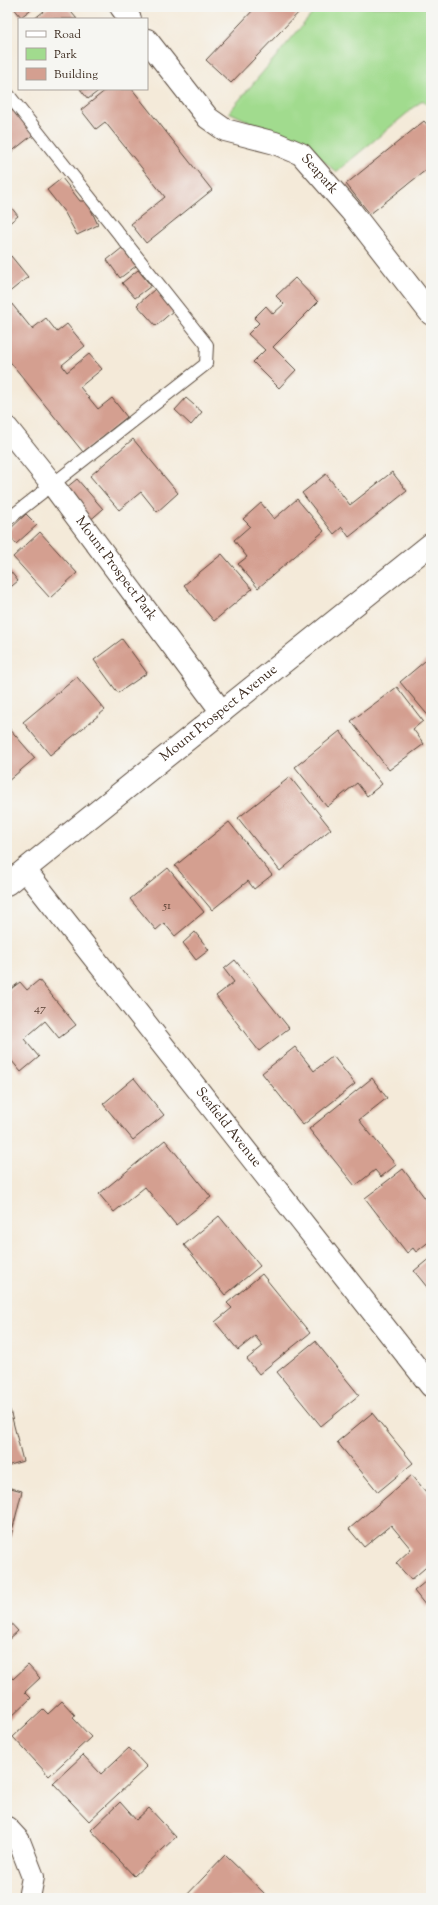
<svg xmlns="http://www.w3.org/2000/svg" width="438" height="1905" viewBox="0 0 438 1905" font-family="'Sorts Mill Goudy',serif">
	<rect width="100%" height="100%" fill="#f6f6f2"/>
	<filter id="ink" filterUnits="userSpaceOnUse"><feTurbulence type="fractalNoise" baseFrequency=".025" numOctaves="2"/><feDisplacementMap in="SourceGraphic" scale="8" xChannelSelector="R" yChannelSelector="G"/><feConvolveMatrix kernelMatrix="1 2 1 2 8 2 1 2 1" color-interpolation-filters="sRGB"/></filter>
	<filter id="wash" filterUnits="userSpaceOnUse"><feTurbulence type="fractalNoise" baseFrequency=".012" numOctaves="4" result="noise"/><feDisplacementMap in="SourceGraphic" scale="16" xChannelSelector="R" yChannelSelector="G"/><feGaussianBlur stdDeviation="0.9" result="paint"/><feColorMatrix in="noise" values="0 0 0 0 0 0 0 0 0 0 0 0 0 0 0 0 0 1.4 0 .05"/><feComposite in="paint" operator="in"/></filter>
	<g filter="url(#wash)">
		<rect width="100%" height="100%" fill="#f4ead9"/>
		<path fill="#a1db8e" stroke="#6e8256" d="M318,7H431V109L423,100L336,172L303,142L276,130L254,124L229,112Z"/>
		<g id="blocks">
			<path fill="#d49f90" d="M13,7H34L21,17Z
				M49,7H67L77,19H34Z
				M256,7H304L231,83L206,60Z
				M80,89H101L88,99Z
				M107,89H132L212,190L146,243L131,224L165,197L105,122L96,129L81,110Z
				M15,108L34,134L10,153L7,149V114Z
				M424,121L431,129V166L370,214L346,184Z
				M62,178L80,201H87L98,225L77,235L65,213L47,190Z
				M7,202L18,216L7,225Z
				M122,248L136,266L120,278L107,260Z
				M11,256L28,277L7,294V259Z
				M138,270L151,286L135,298L122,283Z
				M295,278L318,302L273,347L296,370L279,388L253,362L265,350L248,334L259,323L254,318L266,306L273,314L284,304L276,296Z
				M155,289L174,310L156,326L137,305Z
				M7,298L32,329L46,318L57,332L67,324L85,346L62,365L67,372L89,354L102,369L80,387L98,409L112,398L127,417L83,452L7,358Z
				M186,398L202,412L191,425L175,410Z
				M133,439L178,493L157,512L141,492L119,510L90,476Z
				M392,472L407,491L349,537L342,527L334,534L302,493L326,474L350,505Z
				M77,479L103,509L87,523L61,492Z
				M297,499L324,531L258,588L238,564L247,557L234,540L250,526L243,519L261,503L274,519Z
				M26,514L37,525L16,544L7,532Z
				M40,532L77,573L50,598L13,557Z
				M222,554L252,589L214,621L184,585Z
				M7,567L18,581L7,590Z
				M122,639L147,673L118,693L94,660Z
				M431,656V719L400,682Z
				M77,677L105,710L50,755L23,722Z
				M397,687L423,721L413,729L424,744L389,770L351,721Z
				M9,728L35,758L7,782V730Z
				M340,731L382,784L367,796L357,783L327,807L295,767Z
				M290,777L331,829L280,871L238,818Z
				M229,822L272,875L254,889L248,881L212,910L175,866Z
				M168,868L204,912L175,936L164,923L156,930L130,899Z
				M195,932L209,950L196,960L183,943Z
				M235,960L289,1028L259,1051L216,996L234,982L224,969Z
				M39,980L76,1025L59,1038L45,1021L24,1039L39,1057L21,1072L7,1055V992L20,982L27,990Z
				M295,1047L314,1071L333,1056L355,1084L303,1125L262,1073Z
				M134,1078L164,1115L133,1140L103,1104Z
				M372,1078L387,1098L359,1120L396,1165L381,1177L375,1170L355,1186L309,1129Z
				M165,1140L211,1197L176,1225L145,1187L114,1212L99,1194Z
				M403,1169L431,1206V1240L416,1252L413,1248L407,1253L365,1198Z
				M219,1216L260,1266L225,1295L184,1245Z
				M431,1257V1292L414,1271Z
				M262,1274L310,1333L259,1374L247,1359L263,1346L255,1336L238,1350L215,1322L232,1308L227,1303Z
				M315,1341L359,1395L321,1426L277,1372Z
				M10,1410L23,1461L7,1466V1411Z
				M372,1413L413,1463L378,1492L337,1442Z
				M412,1475L431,1498V1563L411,1580L396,1563L411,1549L391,1525L364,1547L349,1529Z
				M7,1487L22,1491L8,1548H7Z
				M431,1577V1602L426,1606L414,1591Z
				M7,1619L18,1631L7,1641Z
				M28,1665L40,1678L25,1692L31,1698L7,1721V1673L13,1679Z
				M62,1701L75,1715L73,1718L91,1737L49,1776L13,1737L43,1709L48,1714Z
				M129,1748L147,1767L89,1821L53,1783L83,1755L101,1774Z
				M120,1802L136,1820L149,1808L176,1837L134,1876L91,1830Z
				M225,1855L266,1895L263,1898H184Z"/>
		</g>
	</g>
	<g filter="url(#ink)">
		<use href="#blocks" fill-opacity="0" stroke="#57473a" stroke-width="1"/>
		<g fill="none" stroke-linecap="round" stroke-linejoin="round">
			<g stroke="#57473a" stroke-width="14">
				<path id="service" d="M7,93L207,345L206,364L7,520"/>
			</g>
			<g stroke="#57473a" stroke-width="24">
				<g id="minor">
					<path d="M121,7L130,19"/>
					<path id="s1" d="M147,40L208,118L225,130L275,143L301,154L351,211L431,314"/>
					<path id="s2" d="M7,428L52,484L222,712"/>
					<path id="s3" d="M25,870L431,1386"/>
					<path id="s4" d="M7,884L431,544"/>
					<path d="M7,1828L19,1841L33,1877L29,1898"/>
				</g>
			</g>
			<use href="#service" stroke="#fff" stroke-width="12"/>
			<use href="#minor" stroke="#fff" stroke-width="22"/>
		</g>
	</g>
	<g text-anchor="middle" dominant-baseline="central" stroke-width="3.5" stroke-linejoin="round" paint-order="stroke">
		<g font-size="12" fill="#61473a">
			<text x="167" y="906">51</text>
			<text x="40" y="1009">47</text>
		</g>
		<g font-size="14" fill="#3b2a1e" stroke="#f6f6f2">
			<text stroke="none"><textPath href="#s1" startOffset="227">Seapark</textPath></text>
			<text stroke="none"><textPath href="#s2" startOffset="178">Mount Prospect Park</textPath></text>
			<text stroke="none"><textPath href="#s4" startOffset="272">Mount Prospect Avenue</textPath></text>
			<text stroke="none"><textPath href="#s3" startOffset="328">Seafield Avenue</textPath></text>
		</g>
	</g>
	<rect width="438" height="1905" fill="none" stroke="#f6f6f2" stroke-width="24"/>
	<rect x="18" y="18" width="130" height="72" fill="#f6f6f2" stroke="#aba49d"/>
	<rect x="26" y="31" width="20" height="6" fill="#ffffff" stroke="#aba49d"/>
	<text x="54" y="38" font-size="12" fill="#3b2a1e">Road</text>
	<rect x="26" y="48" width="20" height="12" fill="#a1db8e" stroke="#aba49d"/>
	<text x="54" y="58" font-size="12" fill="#3b2a1e">Park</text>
	<rect x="26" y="68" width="20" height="12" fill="#d49f90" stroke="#aba49d"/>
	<text x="54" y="78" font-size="12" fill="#3b2a1e">Building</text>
</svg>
